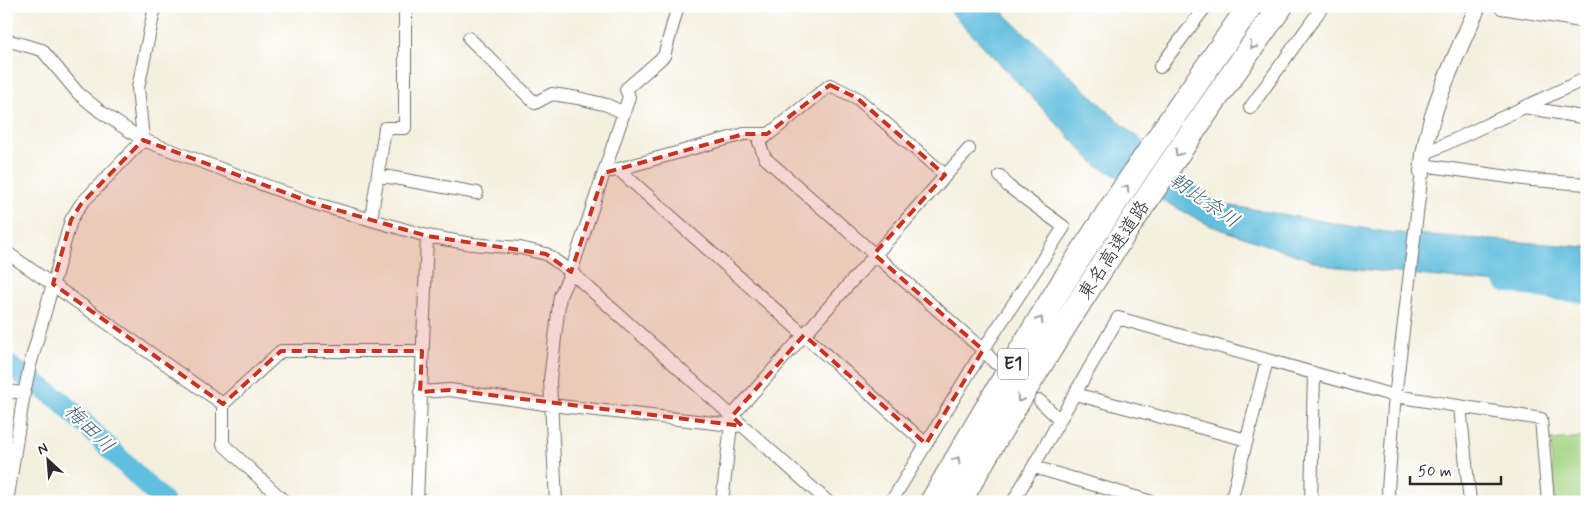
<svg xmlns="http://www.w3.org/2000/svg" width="1593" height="508" viewBox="0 0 1593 508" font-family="Mynerve,'Klee One',sans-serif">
	<rect width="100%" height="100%" fill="#fff"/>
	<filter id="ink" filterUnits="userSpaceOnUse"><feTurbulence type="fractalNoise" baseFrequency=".02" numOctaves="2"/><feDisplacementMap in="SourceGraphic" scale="10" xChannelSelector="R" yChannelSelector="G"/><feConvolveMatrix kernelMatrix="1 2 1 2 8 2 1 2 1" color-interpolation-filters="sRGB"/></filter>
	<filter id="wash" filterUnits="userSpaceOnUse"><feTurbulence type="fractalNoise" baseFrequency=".0096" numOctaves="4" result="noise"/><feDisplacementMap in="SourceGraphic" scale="20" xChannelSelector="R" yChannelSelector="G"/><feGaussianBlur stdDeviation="1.12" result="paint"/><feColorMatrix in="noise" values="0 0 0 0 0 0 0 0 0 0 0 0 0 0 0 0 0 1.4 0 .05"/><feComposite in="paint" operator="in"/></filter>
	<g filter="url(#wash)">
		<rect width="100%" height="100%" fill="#f4f0df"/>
		<path fill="#a3d280" stroke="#677e56" d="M1587,437V502H1555L1550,440Z"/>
		<path fill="#60bede" stroke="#467484" d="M945,6H996L1117,120L1215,203L1386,232L1587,247V292L1329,266L1211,226L1096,165Z"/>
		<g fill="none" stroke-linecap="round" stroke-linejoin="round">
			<path stroke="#60bede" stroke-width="21" d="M1505,282L1549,289L1587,293
				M6,364L31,380L61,401L164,502"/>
		</g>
	</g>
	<g filter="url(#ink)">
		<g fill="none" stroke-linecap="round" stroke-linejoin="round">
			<g stroke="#71706a" stroke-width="14">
				<path id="minor" d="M469,38L535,103L552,94L578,98L607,105L624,113
					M6,40L42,50L78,93L101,112L143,140L313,203L427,236L472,244L520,248L546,254L571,272L828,502
					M1160,67L1206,6
					M1524,107L1587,118
					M1250,108L1323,6
					M1424,154L1587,78
					M1422,165L1531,180L1587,184
					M618,169L926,444
					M612,171L744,134H767
					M378,175L477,193
					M945,175L857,98L830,85L759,142L765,158L983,350L995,363
					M371,219L385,128H405V6
					M6,252L223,404V444L285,502
					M6,391L24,393
					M420,392L450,390L551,405L742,426
					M1075,394L1247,440
					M1040,401L1060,420
					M223,404L281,351H422
					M1460,407L1470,502
					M732,416L969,149
					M1034,467L1152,502
					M7,502L24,393L30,365L71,220L81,204L143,140L138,88L155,6
					M417,502L427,236
					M556,502L550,380L560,296L571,272L629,97L626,89L664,56L678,6
					M722,502L731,425
					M891,502L983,350L1064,227L1008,186L1000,176
					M1013,502L1118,318L1395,396L1541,419L1548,502
					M1231,502L1267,360
					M1311,502L1314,373
					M1389,502L1388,490L1394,406L1422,172"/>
			</g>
			<g stroke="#71706a" stroke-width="18">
				<path id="tertiary" d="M1502,6L1587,20
					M1422,172C1426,114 1455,59 1478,6"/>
			</g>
			<g stroke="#71706a" stroke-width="26">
				<path id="motorway" d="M932,502C975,428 1018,354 1064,281C1123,188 1186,97 1250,6
					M959,502C1056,330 1166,166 1281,6"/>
			</g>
			<use href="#minor" stroke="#fff" stroke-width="12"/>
			<use href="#tertiary" stroke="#fff" stroke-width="16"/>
			<use href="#motorway" stroke="#fff" stroke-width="24"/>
		</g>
		<defs><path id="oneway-chevron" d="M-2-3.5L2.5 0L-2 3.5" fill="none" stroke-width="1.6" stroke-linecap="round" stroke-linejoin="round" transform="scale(1.25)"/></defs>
		<g stroke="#a0a0a0">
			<use href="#oneway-chevron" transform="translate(1253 46) rotate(125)"/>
			<use href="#oneway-chevron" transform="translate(1178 153) rotate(124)"/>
			<use href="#oneway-chevron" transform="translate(1126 188) rotate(-56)"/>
			<use href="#oneway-chevron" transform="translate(1040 320) rotate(-58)"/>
			<use href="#oneway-chevron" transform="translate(1020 399) rotate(122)"/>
			<use href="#oneway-chevron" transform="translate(957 460) rotate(-60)"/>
		</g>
	</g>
	<path fill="#c8321e" fill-opacity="0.2" stroke="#c8321e" stroke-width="4" stroke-dasharray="10 6" stroke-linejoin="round" d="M830,85L857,98L945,175L874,254L983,350L926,444L804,335L732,416L742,426L450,390L420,392L422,351H281L223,404L53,284L71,220L81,204L143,140L313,203L427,236L546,254L571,272L604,173L744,134H767Z"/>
	<g text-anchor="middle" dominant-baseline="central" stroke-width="4.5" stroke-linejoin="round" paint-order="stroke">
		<rect fill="#fff" stroke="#6b6b6b" stroke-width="1" x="998" y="348.5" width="30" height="31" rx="4"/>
		<g font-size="18" font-weight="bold" fill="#2b2b2b">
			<text x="1013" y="364">E1</text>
		</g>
		<g font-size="19" fill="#2b2b2b" stroke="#fff">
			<text transform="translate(1114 250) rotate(-57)">東名高速道路</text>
		</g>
		<g font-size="20" font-style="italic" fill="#3e5e6a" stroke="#fff">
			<text transform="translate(1204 201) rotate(35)">朝比奈川</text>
			<text transform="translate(89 429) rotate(44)">梅田川</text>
		</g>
	</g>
	<rect width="1593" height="508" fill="none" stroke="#fff" stroke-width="25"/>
	<g transform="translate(48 460) rotate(334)" stroke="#ffffff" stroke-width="4" paint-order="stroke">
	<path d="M0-4L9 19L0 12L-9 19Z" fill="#2b2b2b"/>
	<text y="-8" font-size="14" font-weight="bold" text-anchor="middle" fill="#2b2b2b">N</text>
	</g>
	<path d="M1410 476v8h91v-8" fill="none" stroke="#2b2b2b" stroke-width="2.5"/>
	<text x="1418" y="476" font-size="15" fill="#2b2b2b" stroke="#ffffff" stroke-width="4" paint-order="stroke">50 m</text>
</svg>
